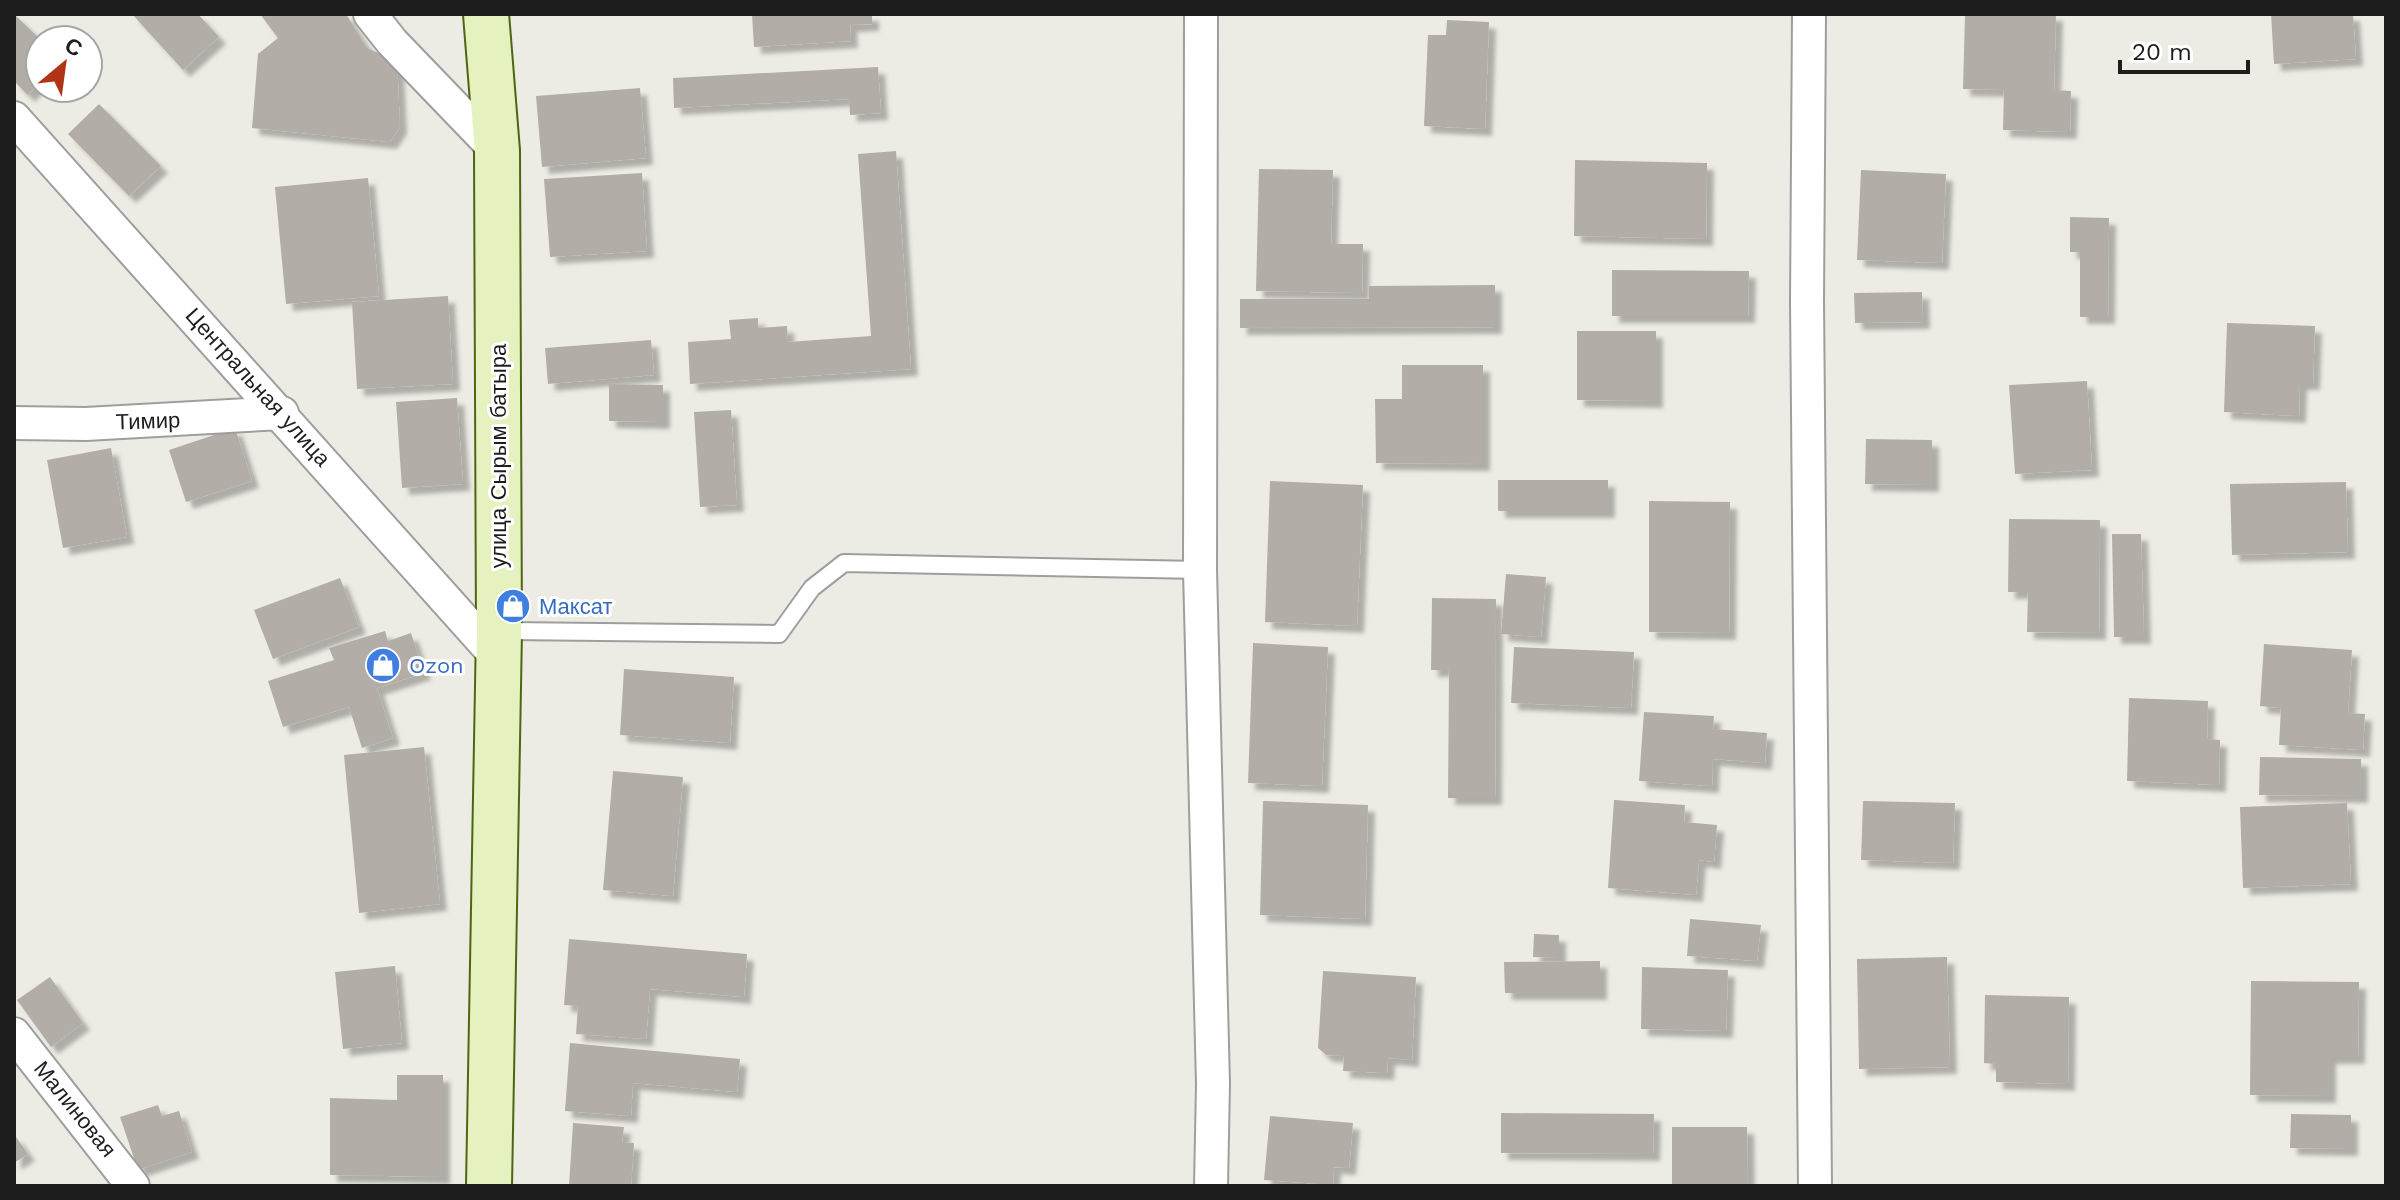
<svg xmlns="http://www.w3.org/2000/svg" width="2400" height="1200" viewBox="0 0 2400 1200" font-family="'Work Sans',sans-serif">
	<defs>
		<filter id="shadow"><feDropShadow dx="7" dy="7" stdDeviation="2" flood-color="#0004"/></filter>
	</defs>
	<rect width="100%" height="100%" fill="#edece4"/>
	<path fill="#b2aea7" filter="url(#shadow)" d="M14,14L40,39V82L28,95L14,81Z
		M132,14H198L219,37L183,70Z
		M260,14H346L367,48L397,61L400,127L390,142L252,128L258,54L278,38Z
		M752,14H872V24L850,25L851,41L754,47Z
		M1965,14H2056L2054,90L2071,91L2070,132L2003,130L2004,90L1963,89Z
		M2271,14H2353L2356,59L2274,64Z
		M1447,20L1489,22L1485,129L1424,126L1428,35H1446Z
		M878,67L881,113L850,115L849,99L674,108L673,78Z
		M640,88L646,158L542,167L536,96Z
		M99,104L161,166L129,196L68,134Z
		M896,151L911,369L690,384L688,342L731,339L729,320L758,318V328L787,326L788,342L871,336L858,154Z
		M1575,160L1707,163L1706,239L1574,236Z
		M1259,169L1333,170L1331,244H1363L1362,293L1256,291Z
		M1861,170L1946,174L1942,263L1857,260Z
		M642,173L647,251L550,257L544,179Z
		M368,178L379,296L286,304L275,187Z
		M2070,217L2109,218L2108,317H2080V252H2070Z
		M1612,270L1749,271L1748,316H1612Z
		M1495,285V327L1240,328V299H1369V286Z
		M1922,292L1923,322L1855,323L1854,293Z
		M448,296L453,384L357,389L352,302Z
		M2227,323L2315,326L2313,383H2300L2299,416L2224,412Z
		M1577,331H1656V401L1577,400Z
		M651,340L654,375L548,384L545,348Z
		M1402,365H1483V464L1376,463L1375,399H1402Z
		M2087,381L2092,470L2015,474L2009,385Z
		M609,384L663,385V422L609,421Z
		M457,398L463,484L402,488L396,402Z
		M731,410L737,505L700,507L694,412Z
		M235,428L252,481L186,502L169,450Z
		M1866,439L1932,440V485L1865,484Z
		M111,448L127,537L63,548L47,460Z
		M1498,480H1608V511H1498Z
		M1270,481L1363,485L1357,626L1265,622Z
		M2346,482L2348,552L2232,555L2230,484Z
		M1649,501L1730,502L1729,633L1649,632Z
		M2009,519L2100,520L2099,633L2027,632L2028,592H2008Z
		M2112,534H2141L2144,637H2114Z
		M1506,574L1546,577L1541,637L1501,634Z
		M340,578L359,627L273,659L254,610Z
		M1432,598L1496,599L1495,798H1448L1449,670H1431Z
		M385,631L388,641L411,633L424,673L377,688L393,738L362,748L349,707L283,727L268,681L334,660L329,648Z
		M1253,643L1328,647L1322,786L1248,783Z
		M2264,644L2352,650L2348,713L2365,714L2363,750L2279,745L2281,708L2260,706Z
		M1514,647L1634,652L1631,708L1511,703Z
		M624,669L734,677L730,743L620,735Z
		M2129,698L2208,701L2207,739L2220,740L2219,785L2127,781Z
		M1644,712L1714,716L1713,729L1767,733L1765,763L1713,759L1712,786L1639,781Z
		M424,747L440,904L359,913L344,755Z
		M2260,757L2361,759V796L2259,795Z
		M613,771L683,777L673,896L603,890Z
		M1614,800L1685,805L1684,822L1717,825L1714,862L1699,860L1696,895L1608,888Z
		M1263,801L1368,805L1365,919L1260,915Z
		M1863,801L1955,803L1953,863L1861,860Z
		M2347,803L2351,884L2243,888L2240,807Z
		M1690,919L1761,925L1757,961L1687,956Z
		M1534,934L1559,935V958L1533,957Z
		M569,939L747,954L744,997L650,989L646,1039L576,1034L578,1006L564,1005Z
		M1947,957L1950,1067L1859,1069L1857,959Z
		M1600,961V993H1505L1504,962Z
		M395,966L402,1043L343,1049L335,972Z
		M1642,967L1728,970L1726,1031L1641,1029Z
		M1323,971L1416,977L1412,1060L1388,1058L1387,1073L1343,1071L1344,1056L1326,1055L1318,1048Z
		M50,977L83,1023L51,1047L17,1000Z
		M2251,981L2359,982L2358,1057H2329V1096L2250,1095Z
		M1985,995L2069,997L2068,1084L1996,1082V1064L1984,1063Z
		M570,1043L740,1059L737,1092L633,1083L631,1116L565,1111Z
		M397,1075H443V1177L330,1175V1098L397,1100Z
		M158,1105L162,1116L179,1111L192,1152L138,1170L120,1117Z
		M1501,1113L1654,1114L1653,1154L1501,1153Z
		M2291,1114L2351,1115V1149L2290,1148Z
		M1270,1116L1353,1123L1349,1168L1334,1167L1333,1185L1264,1180Z
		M573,1123L624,1127L622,1142L634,1143L631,1186H569Z
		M1672,1127H1747L1748,1186H1672Z
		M14,1134L28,1154L14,1163Z"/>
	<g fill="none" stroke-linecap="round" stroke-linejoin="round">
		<g stroke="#9e9e9e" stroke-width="20">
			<path id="lane" d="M500,631L779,634L812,588L844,563L1200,570"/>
		</g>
		<g stroke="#9e9e9e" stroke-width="36">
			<path id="street" d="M370,14L392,42L497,151
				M1201,14L1200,570L1213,1084L1211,1186
				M1809,14L1807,301L1815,1186
				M14,118L499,659
				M14,423L86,424L282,413
				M14,1034L133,1186"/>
		</g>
		<g stroke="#4e6612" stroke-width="48">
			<path id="secondary" d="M486,14L497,151L499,631L489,1186"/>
		</g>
		<use href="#lane" stroke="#fff" stroke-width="16"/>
		<use href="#street" stroke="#fff" stroke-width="32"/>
		<use href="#secondary" stroke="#e5f1be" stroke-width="44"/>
	</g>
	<defs>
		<g id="shop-disc" transform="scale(1.8)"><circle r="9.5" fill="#3f7fe0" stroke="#fff"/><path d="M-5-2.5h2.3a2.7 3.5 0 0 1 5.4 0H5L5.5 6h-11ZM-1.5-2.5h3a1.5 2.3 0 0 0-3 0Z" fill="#fff"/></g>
	</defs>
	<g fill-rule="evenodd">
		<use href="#shop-disc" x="513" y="606"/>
		<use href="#shop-disc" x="383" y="665"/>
	</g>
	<g text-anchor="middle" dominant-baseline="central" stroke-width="6" stroke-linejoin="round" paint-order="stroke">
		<g font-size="22" fill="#1d1d1d" stroke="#fff">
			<text transform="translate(258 387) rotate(48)">Центральная улица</text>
			<text transform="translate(148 421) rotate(-2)">Тимир</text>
			<text transform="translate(498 456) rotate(-90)">улица Сырым батыра</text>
			<text transform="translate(75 1109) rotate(51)">Малиновая</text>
		</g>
		<g font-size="22" fill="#366cbe" stroke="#fff" text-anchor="start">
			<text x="539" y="606">Максат</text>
			<text x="409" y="665">Ozon</text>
		</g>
	</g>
	<rect width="2400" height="1200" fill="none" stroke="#1d1d1d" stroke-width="32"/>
	<g transform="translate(64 64) rotate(29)"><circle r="38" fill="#ffffff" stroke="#a5a5a5" stroke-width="2"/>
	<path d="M0-6L14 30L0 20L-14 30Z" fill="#b23418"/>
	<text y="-12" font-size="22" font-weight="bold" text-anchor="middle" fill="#1d1d1d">С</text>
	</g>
	<path d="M2120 60v12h128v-12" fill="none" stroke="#1d1d1d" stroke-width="4"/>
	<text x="2132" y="60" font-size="24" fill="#1d1d1d" stroke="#ffffff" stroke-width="6" paint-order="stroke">20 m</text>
</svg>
